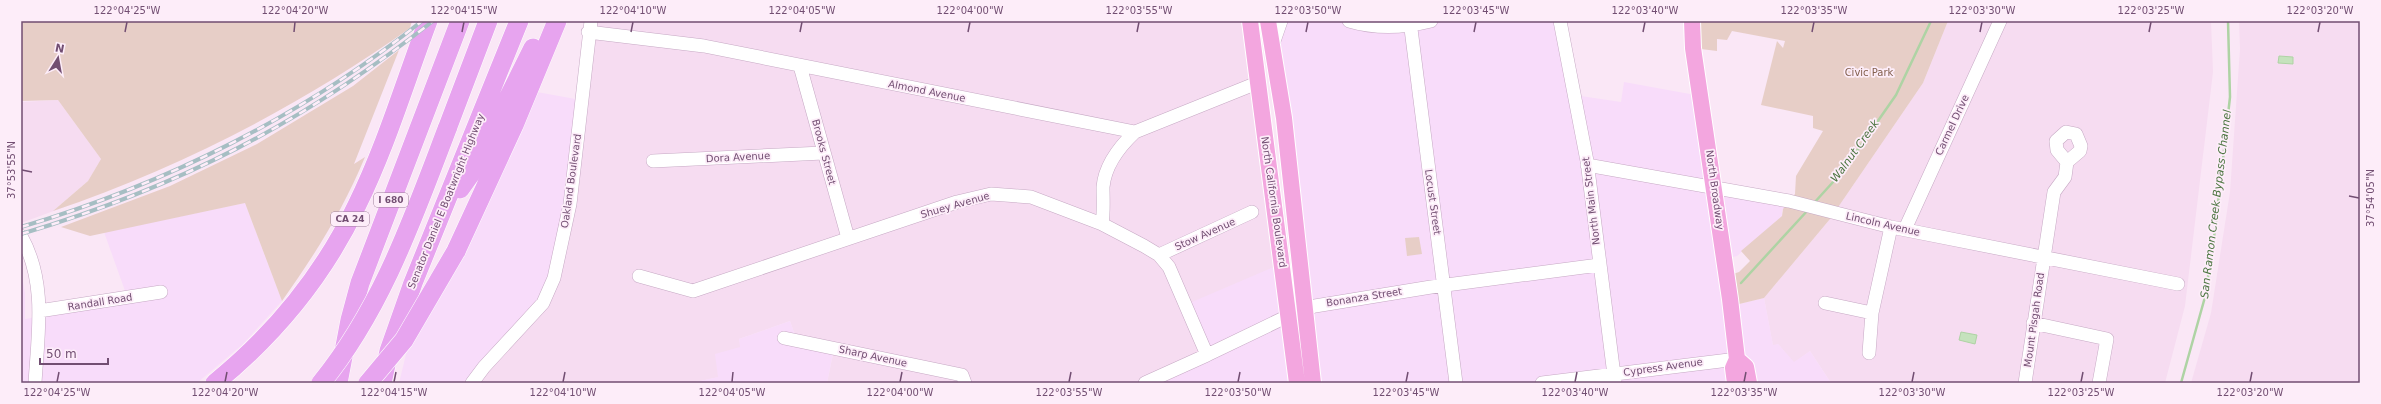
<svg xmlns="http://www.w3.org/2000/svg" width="2381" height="404" viewBox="0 0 2381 404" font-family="'DejaVu Sans',sans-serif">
	<rect width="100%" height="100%" fill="#fae7f6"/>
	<path fill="#f6dcf1" d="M591,21H1250L1283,263L1207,355L1145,383H827L835,344L795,335L790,321L739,339L741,347L719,377L691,383H474L543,303Z
		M1948,21H2211L2213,72L2185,306L2165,383H1831L1810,351L1794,363L1778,344L1773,346L1764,298L1830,219L1923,83Z
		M2239,21H2360V383H2191L2211,313L2230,192L2240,49Z
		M58,100L101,159L88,181L54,210L70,205L21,223V102Z"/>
	<path fill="#f8dcfa" d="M1281,21H1560L1574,95L1621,102L1624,82L1701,96L1714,187L1789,201L1782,211V216L1737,256L1725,259L1731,306L1764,298L1773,345L1778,344L1794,362L1810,351L1831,383H1313L1275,32Z
		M537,92L581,100L570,204L543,303L476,377L460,383H399L409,342Z
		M245,203L282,301L243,344L197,383H21V269L25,294V319L129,302L104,232Z
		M1283,263L1297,383H1145L1207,355L1185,305Z
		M790,321L799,346L833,353L827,383H691L718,377L715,354L740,347L739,339Z"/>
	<path fill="#e7cec7" d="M21,21H412L410,28C300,106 180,168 53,211L88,181L101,159L58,100L21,101Z
		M1692,21H1948L1923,83L1830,219L1764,298L1731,306L1727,276L1739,272L1750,261L1741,251L1782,216L1783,209L1795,194L1796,176L1823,131L1813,128V116L1761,105L1777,41L1783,48L1785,41L1732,31L1727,40L1717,39V51L1693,48Z
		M399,50L354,164L365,157C343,210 316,253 282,301L245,203L90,236L61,227L170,186L257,144L353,86Z
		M1419,237L1422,254L1407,256L1405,238Z"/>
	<path fill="#c5e2bd" stroke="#aed3a4" d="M2279,56L2293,57V64L2278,63Z
		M1961,332L1977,335L1975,344L1959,340Z"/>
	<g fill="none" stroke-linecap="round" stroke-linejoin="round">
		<path stroke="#aed3a4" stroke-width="2.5" d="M1814,203L1843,171L1896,95L1931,21
			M1741,283L1808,210
			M2181,383L2205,297L2215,230L2230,97L2228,21"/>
		<g stroke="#c6a9c4" stroke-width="14">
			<path id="minor" d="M1349,21C1376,29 1403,28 1431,21
				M1410,21L1456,383
				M1560,21L1587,161L1615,383
				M588,32L704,46L1135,132L1257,83
				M1273,44L1281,21
				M800,66L848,238
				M653,161L823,153
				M1587,165L1789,201L1891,227L2178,284
				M1102,224C1104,212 1103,200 1103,187C1105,165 1119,147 1135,132
				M1905,229L2000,21
				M21,236C47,282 38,333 35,383
				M1159,255L1252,212
				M639,276L693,291L957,202L991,194L1031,197L1102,224L1144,246L1159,255L1169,267L1207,355
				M1825,303L1872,313
				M39,311L161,292
				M2033,323L2107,339L2099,383
				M784,338L962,375L965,383
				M1869,353L1872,313L1891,227
				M472,383L484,367L543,303L554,278L570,204L591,21
				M1145,383L1207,355L1290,315L1315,306L1431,287L1599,265
				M1542,383L1737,359
				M2025,383L2054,192L2065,177L2067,162L2057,150L2056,141L2066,132L2076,134L2081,146L2080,151L2067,162"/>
		</g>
		<g stroke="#fff" stroke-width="18">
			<path id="major" d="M1250,21L1297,383
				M1268,21L1284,118L1313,383
				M1692,21L1693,48L1730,299L1737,359L1733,368L1735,383
				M1737,359L1746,367L1749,383"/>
		</g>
		<g stroke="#fff" stroke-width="20">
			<path id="highway" d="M447,129L488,21
				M460,189L470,175L533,48
				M456,251L514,125L557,21
				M215,383C274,335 324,274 357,205C386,146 405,82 428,21
				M338,383L350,320L360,283L460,21
				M382,383L389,351L413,283L519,21"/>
		</g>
		<use href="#minor" stroke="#fff" stroke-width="13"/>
		<use href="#major" stroke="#f3a6df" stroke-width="16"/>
		<use href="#highway" stroke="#e7a4ef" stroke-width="19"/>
		<g stroke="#a6bec3" stroke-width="4">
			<path id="rail" d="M21,227C166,184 304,115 422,21
				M21,234C179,187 303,123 433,21"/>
		</g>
		<use href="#rail" stroke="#fdedf9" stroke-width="2.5" stroke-dasharray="8" stroke-linecap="butt"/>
		<g stroke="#fff" stroke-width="20" stroke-linecap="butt">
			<path id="highway-bridge" d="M321,383C382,308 413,218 447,129
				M368,383L404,340L456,251"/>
		</g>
		<use href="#highway-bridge" stroke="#e7a4ef" stroke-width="19"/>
	</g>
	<path fill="none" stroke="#724e72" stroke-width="1.5" d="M125,32L127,22M294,32L295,22M462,32L464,22M631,32L633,22M800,32L802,22M968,32L970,22M1137,32L1139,22M1306,32L1308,22M1474,32L1476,22M1643,32L1645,22M1812,32L1814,22M1980,32L1982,22M2149,32L2151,22M2318,32L2320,22M22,170L32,172M2349,196L2359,198M57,382L59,372M225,382L227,372M394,382L396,372M563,382L565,372M732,382L733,372M900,382L902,372M1069,382L1071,372M1238,382L1240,372M1406,382L1408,372M1575,382L1577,372M1744,382L1746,372M1912,382L1914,372M2081,382L2083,372M2250,382L2252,372"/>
	<g text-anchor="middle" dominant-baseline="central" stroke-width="3.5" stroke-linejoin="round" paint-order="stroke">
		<g fill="#fdedf9" stroke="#9c7e9a" stroke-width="1">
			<rect x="374" y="193" width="34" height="14" rx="3"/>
			<rect x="331" y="212" width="38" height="14" rx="3"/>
		</g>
		<g font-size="9" font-weight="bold" fill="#724e72">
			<text x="391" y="200">I 680</text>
			<text x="350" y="219">CA 24</text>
		</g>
		<g font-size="10" fill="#825f4d" stroke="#fdedf9">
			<text x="1869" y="72">Civic Park</text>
		</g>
		<g font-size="10" fill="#724e72" stroke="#fdedf9">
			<text transform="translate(927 91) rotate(11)">Almond Avenue</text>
			<text transform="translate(1952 125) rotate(-65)">Carmel Drive</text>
			<text transform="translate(824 152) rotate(75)">Brooks Street</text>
			<text transform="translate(738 157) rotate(-3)">Dora Avenue</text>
			<text transform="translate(571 181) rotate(-82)">Oakland Boulevard</text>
			<text transform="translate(1715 190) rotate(82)">North Broadway</text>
			<text transform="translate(446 201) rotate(-68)">Senator Daniel E Boatwright Highway</text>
			<text transform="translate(1591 201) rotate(-97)">North Main Street</text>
			<text transform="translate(1274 202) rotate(82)">North California Boulevard</text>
			<text transform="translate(1433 202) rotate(82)">Locust Street</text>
			<text transform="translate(955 205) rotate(-16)">Shuey Avenue</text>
			<text transform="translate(1883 224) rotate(13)">Lincoln Avenue</text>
			<text transform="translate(1205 234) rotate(-24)">Stow Avenue</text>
			<text transform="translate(1364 297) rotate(-9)">Bonanza Street</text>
			<text transform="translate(100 302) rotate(-9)">Randall Road</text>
			<text transform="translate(2034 320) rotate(-82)">Mount Pisgah Road</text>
			<text transform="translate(873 356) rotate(12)">Sharp Avenue</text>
			<text transform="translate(1663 367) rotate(-8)">Cypress Avenue</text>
		</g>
		<g font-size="11" font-style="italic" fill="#4d7642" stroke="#fdedf9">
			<text transform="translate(1855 151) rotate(-54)">Walnut Creek</text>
			<text transform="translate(2216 204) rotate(-83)">San Ramon Creek Bypass Channel</text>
		</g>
	</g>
	<rect width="2381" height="404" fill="none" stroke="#fdedf9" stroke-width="44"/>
	<g transform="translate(58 58) rotate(11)" stroke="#fdedf9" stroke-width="3" paint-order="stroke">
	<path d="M0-3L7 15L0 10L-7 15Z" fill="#724e72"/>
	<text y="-6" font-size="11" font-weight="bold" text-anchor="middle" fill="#724e72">N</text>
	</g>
	<path d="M40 358v6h68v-6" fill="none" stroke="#724e72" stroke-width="2"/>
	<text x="46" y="358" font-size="12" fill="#724e72" stroke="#fdedf9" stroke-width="3" paint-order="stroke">50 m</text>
	<rect x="22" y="22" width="2337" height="360" fill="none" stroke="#724e72" stroke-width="1.5"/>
	<g font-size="10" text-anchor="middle" fill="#724e72">
		<text x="127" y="14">122°04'25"W</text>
		<text x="295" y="14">122°04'20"W</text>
		<text x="464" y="14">122°04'15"W</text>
		<text x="633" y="14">122°04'10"W</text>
		<text x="802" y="14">122°04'05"W</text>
		<text x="970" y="14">122°04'00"W</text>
		<text x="1139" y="14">122°03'55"W</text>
		<text x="1308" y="14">122°03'50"W</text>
		<text x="1476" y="14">122°03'45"W</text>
		<text x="1645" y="14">122°03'40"W</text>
		<text x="1814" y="14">122°03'35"W</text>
		<text x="1982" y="14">122°03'30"W</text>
		<text x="2151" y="14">122°03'25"W</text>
		<text x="2320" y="14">122°03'20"W</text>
		<text transform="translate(11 170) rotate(-90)" y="4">37°53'55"N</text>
		<text transform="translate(2370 198) rotate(-90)" y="4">37°54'05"N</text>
		<text x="57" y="396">122°04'25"W</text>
		<text x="225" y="396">122°04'20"W</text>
		<text x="394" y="396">122°04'15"W</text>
		<text x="563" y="396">122°04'10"W</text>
		<text x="732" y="396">122°04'05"W</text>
		<text x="900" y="396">122°04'00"W</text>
		<text x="1069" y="396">122°03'55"W</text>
		<text x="1238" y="396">122°03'50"W</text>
		<text x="1406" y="396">122°03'45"W</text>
		<text x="1575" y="396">122°03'40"W</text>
		<text x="1744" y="396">122°03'35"W</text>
		<text x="1912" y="396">122°03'30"W</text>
		<text x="2081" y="396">122°03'25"W</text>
		<text x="2250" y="396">122°03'20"W</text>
	</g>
</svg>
